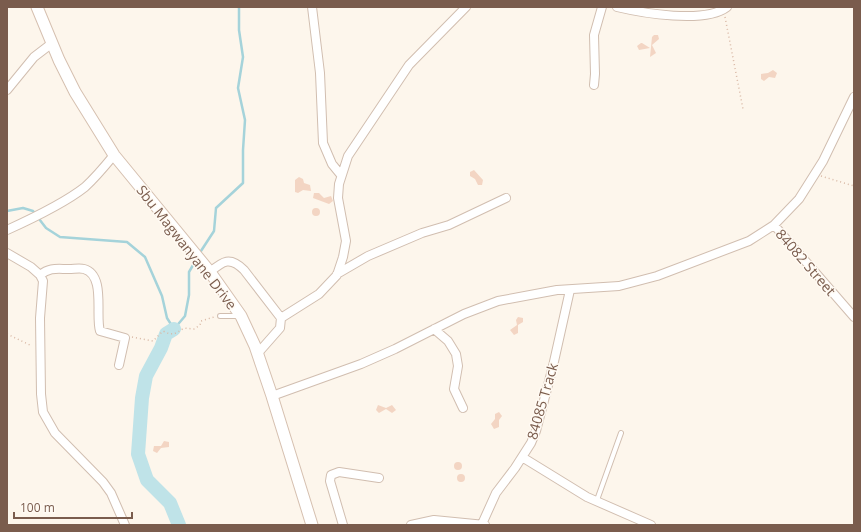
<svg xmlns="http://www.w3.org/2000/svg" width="861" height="532" viewBox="0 0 861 532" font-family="'Open Sans',sans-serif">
	<rect width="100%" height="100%" fill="#fdf6ec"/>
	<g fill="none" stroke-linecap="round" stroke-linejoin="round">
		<path stroke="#a5d3da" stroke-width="2.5" d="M7,211L23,208L33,211L46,228L60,237L127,242L145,257L162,296L167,318L174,329L185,316L189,295V272L196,260
			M199,254L214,231L216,208L243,183V150L245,120L238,88L243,57L239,30V7"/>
		<path stroke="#bfe3e8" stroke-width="14" d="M174,329L166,334L161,348L146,376L142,398L138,454L147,480L170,503L179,525"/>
	</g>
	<path fill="#f3d5c3" d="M654,35H658L659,39L652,45L656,53L650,57L652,37Z
		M641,43H642L650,48L639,50L637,46Z
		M773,70L777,73L775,78L769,77L764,81L761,79V74L768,73Z
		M474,170L483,180L482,185H478L475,179L470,176V172Z
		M299,177L303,179L304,183L310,185L311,191L303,190L298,193L295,192V180Z
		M314,193H319L324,198L331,196L333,201L329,204L313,198Z
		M312 212a4 4 0 1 1 8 0a4 4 0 1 1-8 0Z
		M518,317L523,318V322L518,325V333L514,335L510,330L517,325L516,320Z
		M378,405L386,408L392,405L396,410L392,413L386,409L379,413L376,410Z
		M499,412L502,416L499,420V427L494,429L491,424L495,419V414Z
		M164,441L169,442V447L161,448L157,453L153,451L154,446H161Z
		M454 466a4 4 0 1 1 8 0a4 4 0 1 1-8 0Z
		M457 478a4 4 0 1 1 8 0a4 4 0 1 1-8 0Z"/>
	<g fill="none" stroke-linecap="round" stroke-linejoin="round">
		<g stroke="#d1beb0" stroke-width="6">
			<path id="service" d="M220,316H238
				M597,500L621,433"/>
		</g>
		<g stroke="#d1beb0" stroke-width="10">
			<path id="minor" d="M312,7L320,73L323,143L332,164L341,175
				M617,7C642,13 705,24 727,7
				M594,85L595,74L594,35L602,7
				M7,90L34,57L51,44
				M774,225L854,317
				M7,230C29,220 66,202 85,187C96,177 105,166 114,155
				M7,253L31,267L40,275L43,281L40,318L41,394L43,412L55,433L103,482L111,493L125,525
				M210,272C223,261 230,256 244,270L281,318
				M337,274L368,256L422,233L449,225L506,198
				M40,275C50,267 57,269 69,269C74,269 80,268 84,269C106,275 95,316 100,331L125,338L119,365
				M434,329L448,341L456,354L458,366L454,389L463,408
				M258,353L280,328L281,318L319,294L337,275L343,257L346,241L338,198L339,184L348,156L409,65L466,7
				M272,396L361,364L395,349L464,314L498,301L557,290L619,286L657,276L749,241L774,225L799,199L823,161L854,97
				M522,457L587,497L651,525
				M482,524L496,493L515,468L531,443L536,431L553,366L570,290
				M343,525L330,481L331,475L339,472L379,478
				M411,525L434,520L485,525"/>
		</g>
		<g stroke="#d6c0b0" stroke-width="13">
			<path id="secondary" d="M37,7L59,60L75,92L114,155L210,272L241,316L255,346L272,396L312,525"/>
		</g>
		<path stroke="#d9b8a5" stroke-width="1.5" stroke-dasharray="1 3" stroke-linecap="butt" d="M725,17L743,109
			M821,176L854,186
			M7,334L32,346
			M132,337L153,341L163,331C173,336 175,334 184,328L194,329L200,325L201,321L214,317"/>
		<use href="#service" stroke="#fff" stroke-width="4"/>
		<use href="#minor" stroke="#fff" stroke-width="8"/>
		<use href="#secondary" stroke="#fff" stroke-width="11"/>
	</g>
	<g text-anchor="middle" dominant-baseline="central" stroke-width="3" stroke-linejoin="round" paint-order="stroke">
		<g font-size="14" fill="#7a5c4d" stroke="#fffaf3">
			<text transform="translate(187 247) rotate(52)">Sbu Magwanyane Drive</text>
			<text transform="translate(806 262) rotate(49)">84082 Street</text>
			<text transform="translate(542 401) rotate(-74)">84085 Track</text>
		</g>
	</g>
	<rect width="861" height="532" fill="none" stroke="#7a5c4d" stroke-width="16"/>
	<path d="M14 512v6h118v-6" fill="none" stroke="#7a5c4d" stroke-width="2"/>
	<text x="20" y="512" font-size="12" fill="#7a5c4d" stroke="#fffaf3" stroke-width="3" paint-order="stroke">100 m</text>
</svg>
